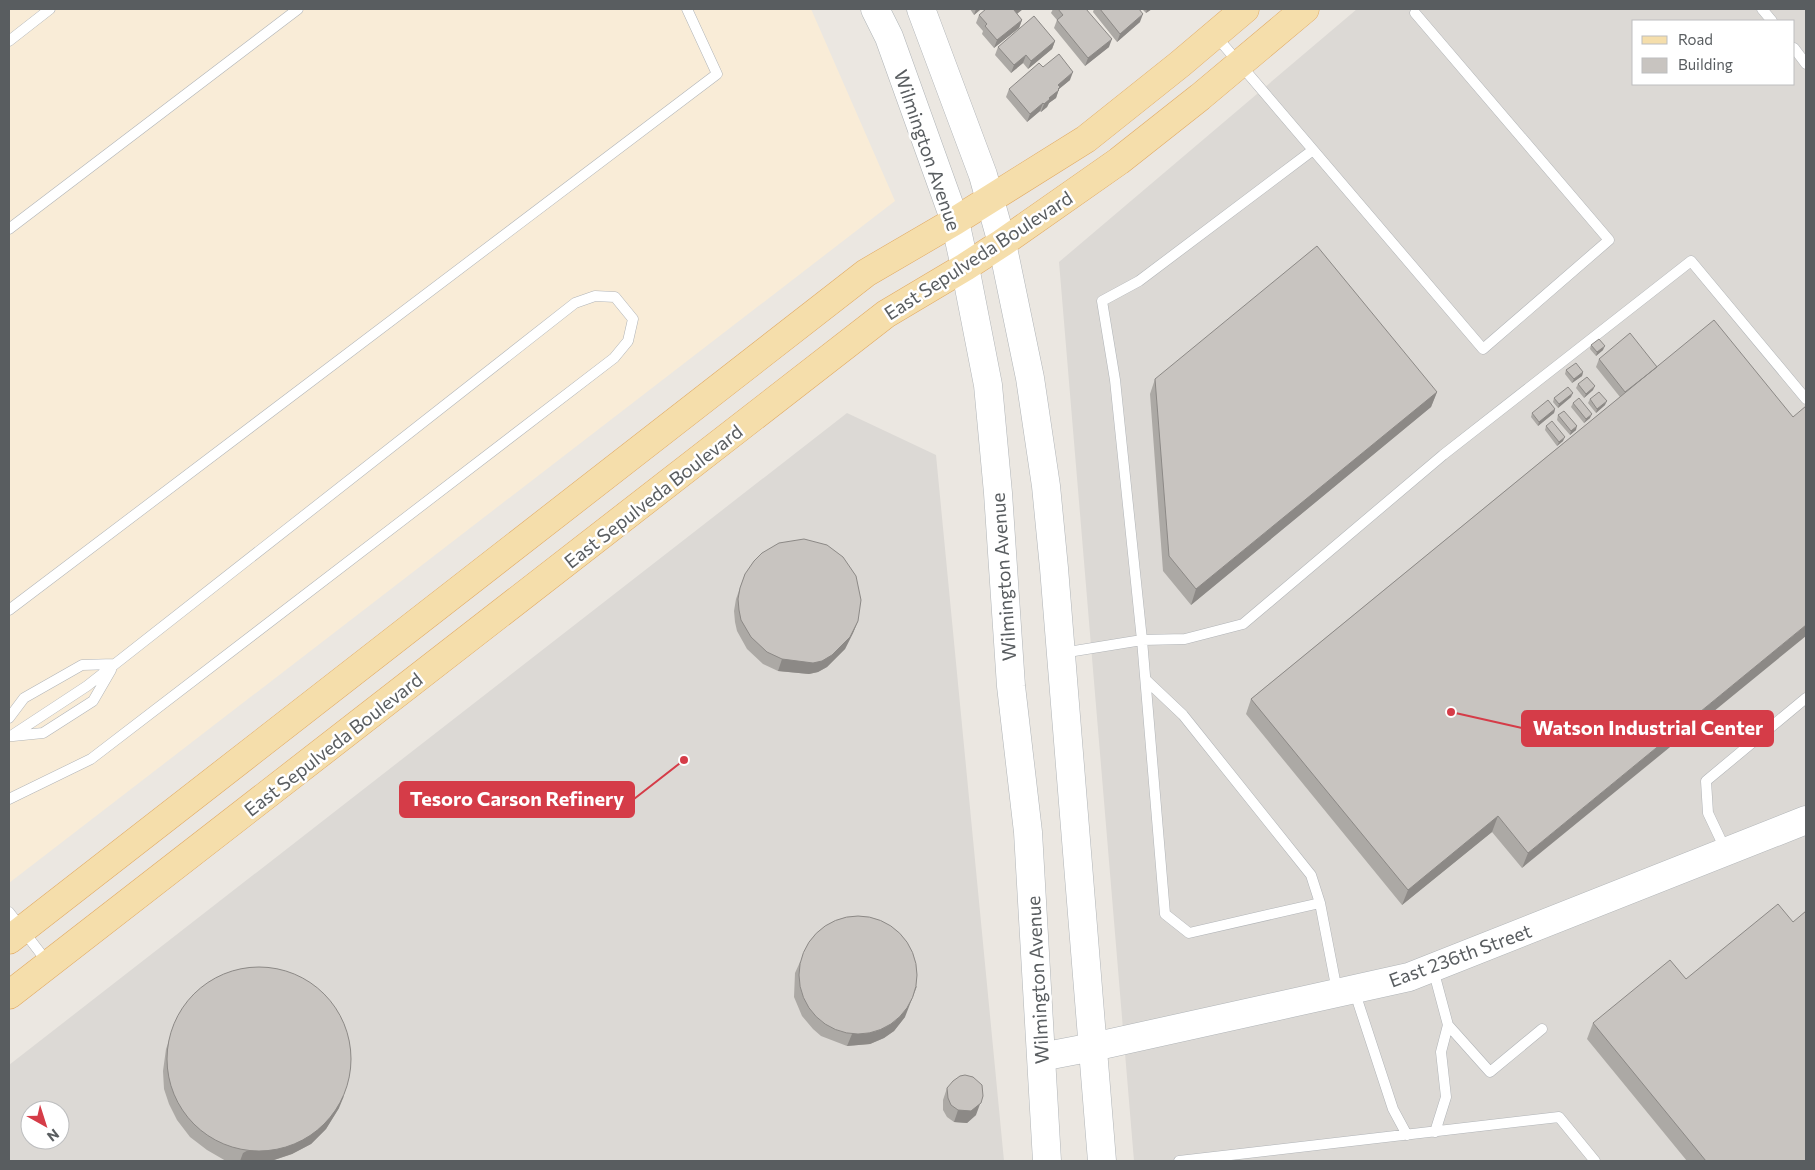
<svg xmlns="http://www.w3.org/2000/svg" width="1815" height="1170" viewBox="0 0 1815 1170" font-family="Commissioner,sans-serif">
	<rect width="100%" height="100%" fill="#ebe7e1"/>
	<path fill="#f9ecd7" d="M9,9H811L895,201L9,883Z"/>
	<path fill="#dcd9d5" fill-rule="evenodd" d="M1357,9H1806V1161H1134L1059,262ZM1634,21H1794V84H1634Z
		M847,413L936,455L1004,1161H9V1065ZM30,1110H60V1140H30Z"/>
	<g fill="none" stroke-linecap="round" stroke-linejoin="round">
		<g stroke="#b1b4b7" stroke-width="11">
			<path id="lane" d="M1762,9L1772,21
				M1215,35L1483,349L1609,240L1415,13
				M9,41L50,9
				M1794,48L1806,64
				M9,229L298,9
				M9,610L717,74L687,9
				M1062,653L1142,640L1115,380L1102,301L1139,281L1313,150
				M1146,680L1183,715L1311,875L1320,903L1189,933L1165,914L1142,640L1185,639L1243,624L1443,455L1691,261L1806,399
				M9,718L24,698L82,665L114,664
				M13,736L43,733L93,701L111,670
				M9,799L91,759L614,358L628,341L633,319L615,297L595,296L575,303L87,686L11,736
				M1726,851L1708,813L1706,781L1806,698
				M1320,903L1337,991
				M9,912L48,963
				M1433,969L1448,1025L1490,1072L1542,1029
				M1354,990L1393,1109L1407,1135
				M1435,1132L1446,1097L1441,1052L1448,1025
				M1179,1161L1559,1117L1595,1161"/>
		</g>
		<g stroke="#b0b4b7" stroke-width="29">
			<path id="secondary" d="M875,9L889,37L955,221L965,267L988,385L998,493L1011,686L1028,832L1047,1161
				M921,9L983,175L1002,243L1030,378L1046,486L1054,568L1102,1161
				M1041,1057L1093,1047L1409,977L1806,820"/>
		</g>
		<g stroke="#e1aa64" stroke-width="29">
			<path id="primary" d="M9,940L866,273L955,221L1086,139L1180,64L1245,9
				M9,995L886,314L965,267L1002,243L1119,161L1200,97L1305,9"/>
		</g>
		<use href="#lane" stroke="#fff" stroke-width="10"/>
		<use href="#secondary" stroke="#fff" stroke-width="28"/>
		<use href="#primary" stroke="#f5deab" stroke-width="28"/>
	</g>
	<path fill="#aca9a5" d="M970,9H981L974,15Z
		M1023,9L1017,14L1022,20L1019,28L994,48L982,34L983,31L976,23L979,15Z
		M1053,9H1086L1109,47L1085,66L1054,28L1057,20L1051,13Z
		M1094,9H1139L1140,22L1117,42L1093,12Z
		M1142,9H1152L1146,13Z
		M1055,41L1052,49L1028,69L1023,63L1011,73L995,55L998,47Z
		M1043,67L1070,80L1059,89L1056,98L1049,103L1047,107L1041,112L1040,111L1027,122L1006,97L1009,89Z
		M1591,345L1603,350L1596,356L1590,349Z
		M1599,359L1657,367L1793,417L1522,868L1492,832L1402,905L1246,714L1251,699L1620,397L1596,367Z
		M1566,370L1583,372L1582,376L1572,383L1565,374Z
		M1155,379L1437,392L1431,407L1191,605L1163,571L1150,394Z
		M1578,384L1593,390L1584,398L1576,388Z
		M1571,397L1558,408L1553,402L1554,398Z
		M1590,399L1605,405L1596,413L1588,403Z
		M1573,403L1590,418L1584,423L1571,407Z
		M1555,409L1554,413L1538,426L1531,417L1532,413Z
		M1558,415L1576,430L1570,435L1557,420Z
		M1546,426L1563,441L1557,446L1545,430Z
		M745,574L858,621L853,633L845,649L827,667L818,672L809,674L778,671L763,664L747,649L737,631L735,622L734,611L736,599Z
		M800,962L905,1017L894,1031L884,1038L870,1044L847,1046L821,1036L813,1029L802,1016L794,997L795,973Z
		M1686,979L1806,1161H1687L1587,1039L1593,1023Z
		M177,1018L339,1108L326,1129L311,1144L292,1154L271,1161H226L207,1150L190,1137L177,1120L169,1104L164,1089L163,1071L166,1049Z
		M947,1088L976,1115L967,1123L954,1122L947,1117L943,1110V1100Z"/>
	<path fill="#8c8986" d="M976,9H981L974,15Z
		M1016,9H1023L1011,18L1014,10Z
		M1147,9H1152L1146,13Z
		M1143,14L1140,22L1117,42L1120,34Z
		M1022,20L1019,28L994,48L997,40Z
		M1112,39L1109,47L1085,66L1088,58Z
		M1055,41L1052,49L1028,69L1031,61Z
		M1026,55L1023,63L1011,73L1014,65Z
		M1073,72L1070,80L1059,89L1056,98L1049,103L1047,107L1041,112L1044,104L1058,85Z
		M1043,103L1040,111L1027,122L1030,114Z
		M1605,346L1603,350L1596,356L1597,352Z
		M1583,372L1582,376L1572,383L1574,379Z
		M1595,386L1593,390L1584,398L1586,394Z
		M1437,392L1431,407L1191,605L1196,589Z
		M1573,393L1571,397L1558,408L1559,404Z
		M1607,401L1605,405L1596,413L1597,409Z
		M1555,409L1554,413L1538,426L1539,422Z
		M1592,414L1590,418L1584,423L1586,419Z
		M1577,426L1576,430L1570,435L1571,431Z
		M1565,437L1563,441L1557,446L1559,442Z
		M858,621L853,633L845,649L827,667L818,672L809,674L778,671L782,659Z
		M1806,625V636L1522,868L1528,853Z
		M1498,816L1492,832L1402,905L1408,890Z
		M917,986L905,1017L894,1031L884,1038L870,1044L847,1046L852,1034Z
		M344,1096L339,1108L326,1129L311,1144L292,1154L271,1161H240L243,1153Z
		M983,1096L976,1115L967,1123L954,1122L958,1110Z"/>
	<path fill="#c8c4c0" stroke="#8c8986" d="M986,9H1016L1014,10L1022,20L997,40L985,26L987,24L979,15Z
		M1058,9H1086L1112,39L1088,58L1057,20L1063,15Z
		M1100,9H1139L1143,14L1120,34Z
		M1034,16L1055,41L1031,61L1026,55L1014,65L998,47Z
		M1059,54L1073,72L1058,85L1060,87L1058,89L1059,90L1049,98L1050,99L1044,104L1043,103L1030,114L1009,89L1039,63L1043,67Z
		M1317,246L1437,392L1196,589L1169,556L1155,379Z
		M1714,320L1793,417L1806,406V625L1528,853L1498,816L1408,890L1251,699Z
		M1630,333L1657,367L1625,392L1599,359Z
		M1599,339L1605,346L1597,352L1591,345Z
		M1576,363L1583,372L1574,379L1566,370Z
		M1587,377L1595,386L1586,394L1578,384Z
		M1568,387L1573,393L1559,404L1554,398Z
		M1599,392L1607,401L1597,409L1590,399Z
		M1579,398L1592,414L1586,419L1573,403Z
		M1548,400L1555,409L1539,422L1532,413Z
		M1564,411L1577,426L1571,431L1558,415Z
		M1552,421L1565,437L1559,442L1546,426Z
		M804,539L827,545L843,557L856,576L861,600L858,621L850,637L832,655L822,661L813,663L782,659L767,652L751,637L741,620L739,610L738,599L740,588L745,574L754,561L762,553L779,543Z
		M1778,904L1793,922L1806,911V1161H1706L1593,1023L1670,960L1686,979Z
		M799 975a59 59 0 1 1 118 0a59 59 0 1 1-118 0Z
		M167 1059a92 92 0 1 1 184 0a92 92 0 1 1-184 0Z
		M965,1075L973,1077L982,1085L983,1096L981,1103L971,1111L958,1110L951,1105L948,1098L947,1088L953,1081L960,1076Z"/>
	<g text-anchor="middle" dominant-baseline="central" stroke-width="5" stroke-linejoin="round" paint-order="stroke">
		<g font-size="19" fill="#595d60" stroke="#fff">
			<text transform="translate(928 150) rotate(71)">Wilmington Avenue</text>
			<text transform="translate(978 255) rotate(-33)">East Sepulveda Boulevard</text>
			<text transform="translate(653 496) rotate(-38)">East Sepulveda Boulevard</text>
			<text transform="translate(1003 577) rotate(-94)">Wilmington Avenue</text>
			<text transform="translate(333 744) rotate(-38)">East Sepulveda Boulevard</text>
			<text transform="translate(1460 955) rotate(-20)">East 236th Street</text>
			<text transform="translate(1037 980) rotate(-93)">Wilmington Avenue</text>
		</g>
	</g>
	<path fill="none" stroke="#d53c48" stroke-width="2" d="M1451 712L1522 728M684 760L634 799"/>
	<g fill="#d53c48" stroke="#fff" stroke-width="2">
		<circle cx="1451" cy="712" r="5"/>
		<circle cx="684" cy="760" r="5"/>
	</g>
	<g fill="#d53c48" stroke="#d53c48" stroke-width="2">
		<rect x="1522" y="711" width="251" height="35" rx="5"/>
		<rect x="400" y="782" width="234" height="35" rx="5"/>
	</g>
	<g font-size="20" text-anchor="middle" font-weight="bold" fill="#fff">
		<text x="1648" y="735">Watson Industrial Center</text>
		<text x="517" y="806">Tesoro Carson Refinery</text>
	</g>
	<rect width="1815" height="1170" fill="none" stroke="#595d60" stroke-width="20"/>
	<rect x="1632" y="20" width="162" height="65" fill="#ffffff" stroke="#bdbebf"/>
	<rect x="1642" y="36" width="25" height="8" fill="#f5deab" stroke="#bdbebf"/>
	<text x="1678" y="45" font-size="15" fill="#595d60">Road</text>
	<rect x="1642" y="58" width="25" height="15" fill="#c8c4c0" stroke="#bdbebf"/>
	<text x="1678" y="70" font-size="15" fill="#595d60">Building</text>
	<g transform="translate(45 1125) rotate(141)"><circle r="24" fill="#ffffff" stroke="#bdbebf"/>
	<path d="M0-4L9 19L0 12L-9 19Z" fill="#d53c48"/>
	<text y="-8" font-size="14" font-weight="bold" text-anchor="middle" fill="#595d60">N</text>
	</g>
</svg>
